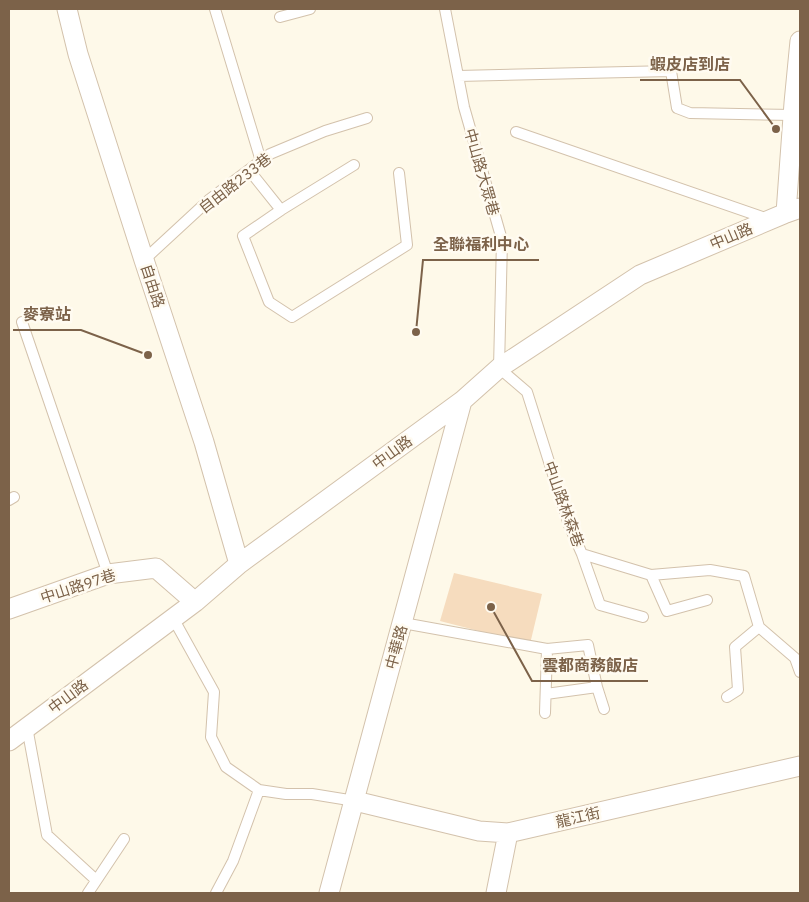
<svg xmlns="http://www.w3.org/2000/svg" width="809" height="902" viewBox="0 0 809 902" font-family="'IBM Plex Sans','Noto Sans TC',sans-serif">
	<rect width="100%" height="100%" fill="#fef9e9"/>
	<path fill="#f6dcbe" d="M454,573L542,594L530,644L440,621Z"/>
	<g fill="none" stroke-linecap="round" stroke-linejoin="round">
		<g stroke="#d3c2ac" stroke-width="12">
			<path id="service" d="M215,9L261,161
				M445,9L464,107L502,240L499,368L527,392L569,525L582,554L651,575L710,570L744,576L759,627L795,658L800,672
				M280,17L310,9
				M458,76L671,71L677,108L690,113L793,115
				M516,132L768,219
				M249,170L281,210L354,165
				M281,210L243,236L269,302L292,317L407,245L399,173
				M144,260L210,199L270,154L325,131L367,118
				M22,322L108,574
				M9,500L14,497
				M582,554L600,605L643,617
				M651,575L667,611L707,600
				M173,618L214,692L211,737L226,767L259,790L286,794H312L355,801
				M403,623L547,649L545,713
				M597,687L604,709
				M546,694L597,687L588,645L547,649
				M727,697L738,690L735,647L759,627
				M27,727L47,835L96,880
				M88,893L124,839
				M216,893L233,861L259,790"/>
		</g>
		<g stroke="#d3c2ac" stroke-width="21">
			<path id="minor" d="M67,9L78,54L144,260L204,442L239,564
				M786,213L794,103L800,41
				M9,609L108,574L156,568L195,602
				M9,741L195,602L239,564L462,401L499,368L640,275L786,213L800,208
				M355,801L479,831L508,833L800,766
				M329,893L462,401
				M496,893L508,833"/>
		</g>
		<use href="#service" stroke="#fff" stroke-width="10"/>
		<use href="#minor" stroke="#fff" stroke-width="19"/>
	</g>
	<g text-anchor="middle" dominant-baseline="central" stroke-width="5" stroke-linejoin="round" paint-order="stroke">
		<g font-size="15" fill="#7c6249" stroke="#fffbf1">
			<text transform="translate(482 172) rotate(74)">中山路大眾巷</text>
			<text transform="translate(235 183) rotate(-38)">自由路233巷</text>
			<text transform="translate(731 236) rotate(-23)">中山路</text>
			<text transform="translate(153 286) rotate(72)">自由路</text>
			<text transform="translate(392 452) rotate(-36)">中山路</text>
			<text transform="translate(564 504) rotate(70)">中山路林森巷</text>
			<text transform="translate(78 586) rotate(-18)">中山路97巷</text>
			<text transform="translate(396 647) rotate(-75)">中華路</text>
			<text transform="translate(68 696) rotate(-37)">中山路</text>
			<text transform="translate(578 817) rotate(-13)">龍江街</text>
		</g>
	</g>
	<path fill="none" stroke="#7c6249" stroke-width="2" d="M776 129L740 80H640M416 332L423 260H539M148 355L81 330H13M491 607L532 681H648"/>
	<g fill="#7c6249" stroke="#fffbf1" stroke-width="2">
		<circle cx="776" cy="129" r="5"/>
		<circle cx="416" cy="332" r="5"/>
		<circle cx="148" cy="355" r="5"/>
		<circle cx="491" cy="607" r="5"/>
	</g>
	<g font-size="16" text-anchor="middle" font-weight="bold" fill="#7c6249" stroke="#fffbf1" stroke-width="5" stroke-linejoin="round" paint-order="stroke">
		<text x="690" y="70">蝦皮店到店</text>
		<text x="481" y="250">全聯福利中心</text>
		<text x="47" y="320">麥寮站</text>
		<text x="590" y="671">雲都商務飯店</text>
	</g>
	<rect width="809" height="902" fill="none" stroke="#7c6249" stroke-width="20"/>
</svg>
